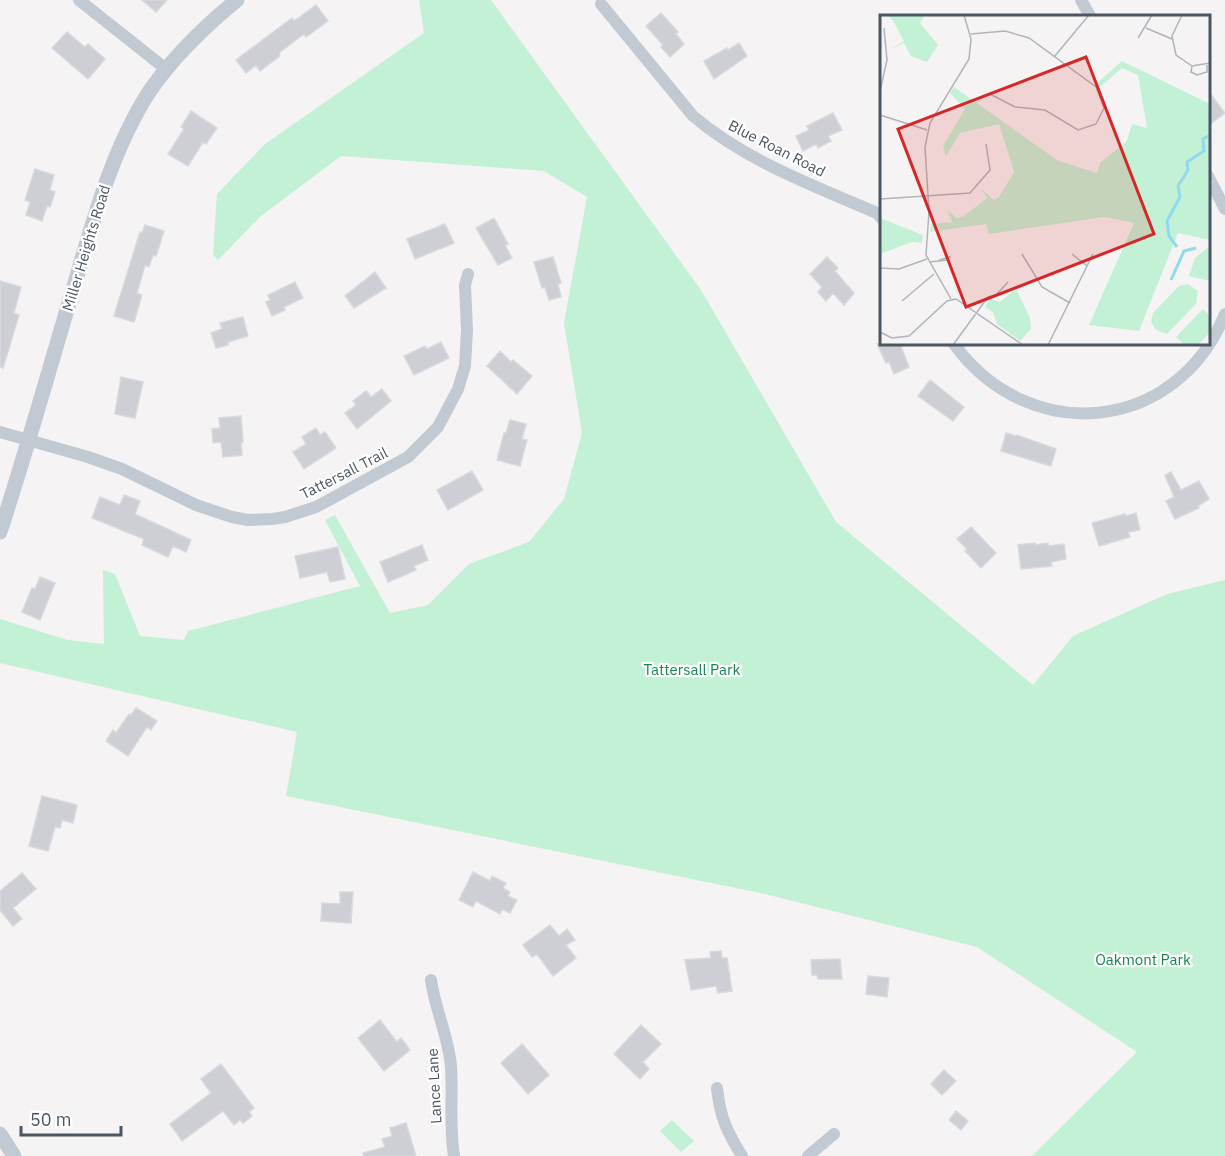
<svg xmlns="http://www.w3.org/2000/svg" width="1225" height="1156" viewBox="0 0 1225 1156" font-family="'IBM Plex Sans',sans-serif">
	<rect width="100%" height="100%" fill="#f5f3f3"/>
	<path fill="#c3f1d5" d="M419,0H491L701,290L836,522L1033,685L1073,636L1167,594L1225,580V1156H1032L1137,1052L977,947L765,894L286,796L297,732L0,663V619L68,640L104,644L103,570L115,574L140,636L184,640L188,631L360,586L325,520L335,515L390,613L428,605L469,564L529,542L564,499L582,433L564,323L587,197L544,171L341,156L261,216L218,260L213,255L217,194L265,144L424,33Z
		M672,1120L694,1141L681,1152L660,1131Z"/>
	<path fill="#cdcfd5" stroke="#d7d9de" stroke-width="1.5" d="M142,0H167L156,12Z
		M316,5L328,21L306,37L304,34L279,53L280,56L260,71L256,65L246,73L236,60L292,18L294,21Z
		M661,13L678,32L676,34L684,44L670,57L661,47L663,45L646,26Z
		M67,32L85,47L88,44L105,59L88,79L52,48Z
		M739,43L747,56L714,79L704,61L727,48L728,50Z
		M1209,92L1225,113L1209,125Z
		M191,111L217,128L206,144L203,142L188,166L168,154L184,129L181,127Z
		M833,113L842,130L828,136L831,141L818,148L816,144L803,151L796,136L809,130L807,126Z
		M35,169L54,175L50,190L55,192L50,207L47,206L42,221L26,215L30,202L25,200Z
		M494,218L508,244L505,245L512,258L498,265L476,228Z
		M445,224L454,243L415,259L407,239Z
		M145,225L164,231L156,256L153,255L149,267L145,265L137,293L142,295L134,322L114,316L140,232L142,233Z
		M553,257L561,283L558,284L561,297L549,300L545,287L542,288L534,262Z
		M827,257L838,268L835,271L854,293L844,305L833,293L826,301L818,292L822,287L810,274Z
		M375,272L386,288L354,308L345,296Z
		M0,281L21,287L14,313L19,315L3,368L0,367Z
		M295,282L303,298L284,307L285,310L272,316L266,302L270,300L268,295Z
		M243,317L248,336L228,342V345L216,348L211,333L222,329L220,323Z
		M441,342L449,358L414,375L404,356L425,346L427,349Z
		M877,344H900L909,367L894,374L889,362L886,363Z
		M500,351L511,362L513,360L532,376L517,394L487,366Z
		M121,377L143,382L135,418L115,414Z
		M930,380L964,407L953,421L918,396Z
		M382,389L391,401L357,429L345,413L356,405L353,401L366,391L371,397Z
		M241,416L243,442H241L242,455L223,457L221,442L213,443L212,429L220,428L219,418Z
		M510,420L526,424L522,439L527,440L520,466L497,460L504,433H506Z
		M316,428L320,435L325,432L336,448L304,469L293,452L306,444L302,437Z
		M1006,433L1016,436L1017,435L1056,449L1051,466L1001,451Z
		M472,471L483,490L448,510L437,490Z
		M1171,472L1181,490L1199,481L1209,499L1198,506L1199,508L1175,519L1166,501L1174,497L1165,475Z
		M124,495L140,501L135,514L191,540L186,552L173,546L168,557L142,545L144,539L92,518L100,497L120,505Z
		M1136,513L1140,530L1128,532L1130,537L1099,546L1092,523L1125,514L1126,516Z
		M971,527L996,553L981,568L965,551L967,549L957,539Z
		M1035,543V545L1048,543V546L1064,544L1066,559L1051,562L1052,566L1021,569L1018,545Z
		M422,545L428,560L414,566L416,570L388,582L380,562Z
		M338,547L345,579L330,582L327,572L300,578L295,556Z
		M40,577L55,583L40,620L22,612L32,588L35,589Z
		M136,708L157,721L151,730L147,727L128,756L106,741L113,730L116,733L129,714L131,715Z
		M42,796L77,805L73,823L62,820L60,828L55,827L48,851L29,846Z
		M473,872L490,881L492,876L506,883L503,888L510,892L508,896L517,900L510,913L502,909L500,914L476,901L473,907L459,900Z
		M22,873L36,889L13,908L22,919L13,926L0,910V891Z
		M340,892H353L351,923L321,921L322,903L340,904Z
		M550,925L559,936L567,929L575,940L566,945L576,958L553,976L537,954L532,957L523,945Z
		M721,951L722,958H727L732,991L718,993L716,986L691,990L685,960L711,958L710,952Z
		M840,959L842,979H818L817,975H812L811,960Z
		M868,976L889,978L887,997L866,994Z
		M380,1020L397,1042L401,1038L410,1050L384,1071L358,1038Z
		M641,1025L661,1044L643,1062L649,1069L640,1079L614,1054Z
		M522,1044L549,1075L528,1094L501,1063Z
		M221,1064L254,1108L249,1112L252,1116L243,1123L240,1120L234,1125L223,1111L182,1141L170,1124L211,1093L201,1079Z
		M944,1070L956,1081L942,1095L931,1084Z
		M956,1111L968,1121L961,1130L949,1120Z
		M406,1123L416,1156H364L363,1153L385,1147L382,1139L392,1136L390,1128Z"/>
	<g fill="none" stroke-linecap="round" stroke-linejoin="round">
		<path stroke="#c1cad2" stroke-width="12" d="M79,0L166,69
			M1081,0L1090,16
			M601,4L693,116C746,161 814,186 877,213L882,219
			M1208,176L1225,209
			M954,344C1029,447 1176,434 1225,314
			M0,432L88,457L122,469L196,505L232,517L248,520L272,519L285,517L316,507L408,457L438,427L458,389L465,366L467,330L465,285L468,274
			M431,980C435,1010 449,1037 451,1067C453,1097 449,1126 454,1156
			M717,1088C720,1117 727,1132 742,1156
			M808,1156L834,1134"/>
		<path stroke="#c1cad2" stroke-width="15" d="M0,532C27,450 50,366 75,283C94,218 112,150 149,92C173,57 204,27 237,0
			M0,1134L14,1156"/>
	</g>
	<g text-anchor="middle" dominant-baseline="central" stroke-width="4.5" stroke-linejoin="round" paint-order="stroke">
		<g font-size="15" fill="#4a5661" stroke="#fff">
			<text transform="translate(777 148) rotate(27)">Blue Roan Road</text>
			<text transform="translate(86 248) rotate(-73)">Miller Heights Road</text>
			<text transform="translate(344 473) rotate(-27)">Tattersall Trail</text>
			<text transform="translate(434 1086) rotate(-93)">Lance Lane</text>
		</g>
		<g font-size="15" fill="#17864f" stroke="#fff">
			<text x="692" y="669">Tattersall Park</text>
			<text x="1143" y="959">Oakmont Park</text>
		</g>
	</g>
	<g transform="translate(880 15)">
		<rect width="330" height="330" fill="#f5f3f3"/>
		<path d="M5,0H45L40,8L58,30L47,47L31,41L24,28L9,35L24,26L12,4ZM242,46L330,89V225L298,218L259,316L209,310L254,208L224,202L109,219L106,209L50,217L51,209L72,207L67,195L77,203L84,201L107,183L100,173L114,185L119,182L134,157L119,109L80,118L66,141L63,131L85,94L70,78L74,72L177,145L217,158L220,148L247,126L252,109L267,113L258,60L242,53L220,72L216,69ZM0,203L43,220L42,228L32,227L0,239ZM330,231V266L309,261L315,243ZM308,269L318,276L316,289L287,319L276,315L271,307L273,298L299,271ZM136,274L150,303L151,314L140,326L117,309L113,297L105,292L110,284L120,287ZM323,294L330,301V317L318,330H304L296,322Z" fill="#c3f1d5"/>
		<path fill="none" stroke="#90daee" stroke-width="3" d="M297,232L289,221L287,206L300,182L298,171L308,155L307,147L324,136L323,124L330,120M291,265L304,236L316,233"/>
		<path fill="none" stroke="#b1b4b9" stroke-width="1.5" d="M302,0L292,21L296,40L312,51L330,48M266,13L292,24M91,19L125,16L149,23L216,72L224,93L216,109L198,115L165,95L135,92L110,79M258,23L272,0M174,42L209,0M312,51L311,57L317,60L327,57V50M0,76L7,45L4,13M0,100L47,115M0,184L90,178L110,155L106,129M142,239L162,272L190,288M192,239L207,251M49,247L68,245L70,242L59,245M0,253L19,254L47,244M71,284L46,240L49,197L45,132L50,108L89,44L91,24L84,0M22,286L54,259M0,317L12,323L29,321L67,286L76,284L143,330M73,330L108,282L116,280L128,267M168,330L213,239"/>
		<path fill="#d62828" fill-opacity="0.15" stroke="#d62828" stroke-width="3" d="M206,42L274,219L86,292L18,114Z"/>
		<rect width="330" height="330" fill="none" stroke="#4a5661" stroke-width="3"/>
	</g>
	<path d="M21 1126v9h100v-9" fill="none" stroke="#4a5661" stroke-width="3"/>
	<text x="30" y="1126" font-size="18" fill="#4a5661" stroke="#ffffff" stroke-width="4.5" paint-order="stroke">50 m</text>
</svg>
